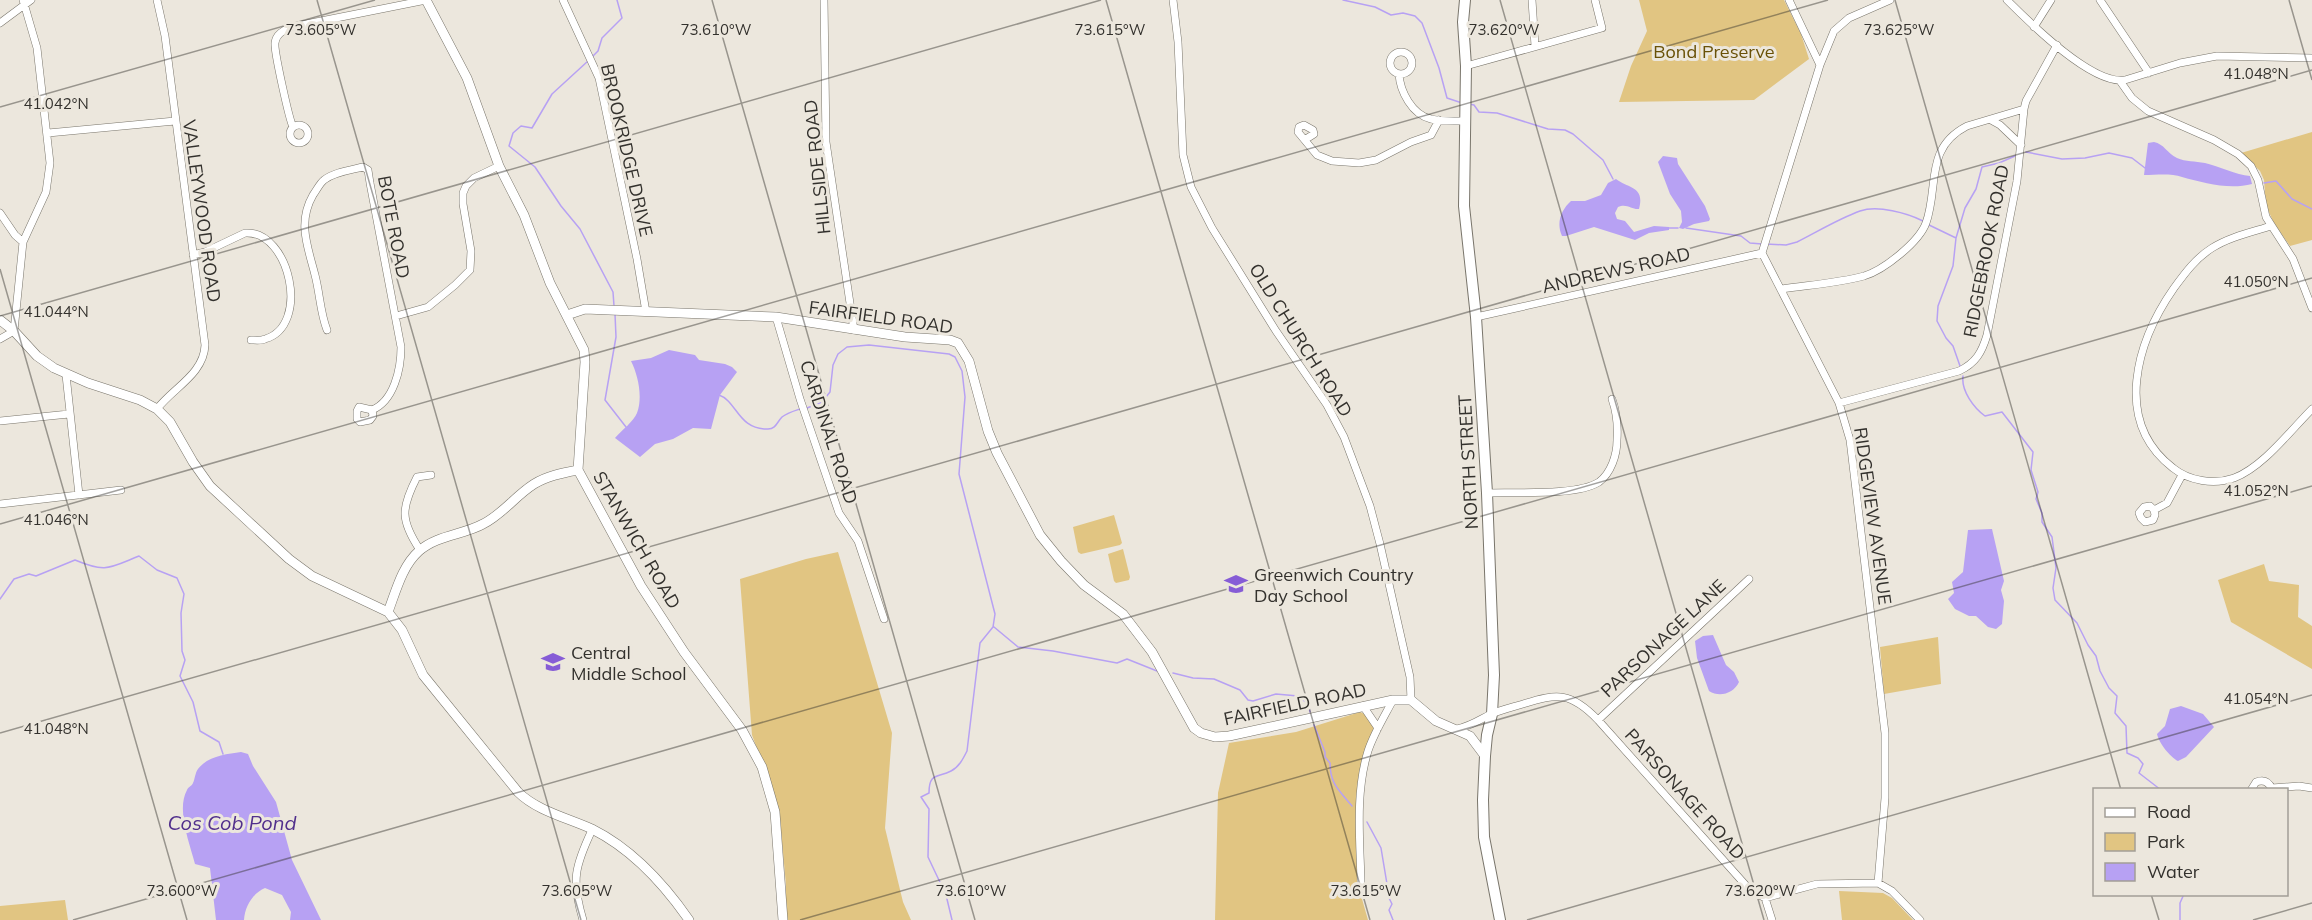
<svg xmlns="http://www.w3.org/2000/svg" width="2312" height="920" viewBox="0 0 2312 920" font-family="Mulish,sans-serif">
	<rect width="100%" height="100%" fill="#ece7dd"/>
	<path fill="#e1c582" d="M1639,0H1784L1801,34L1809,59L1754,100L1619,102L1631,66L1647,31Z
		M2312,132V240L2290,246L2274,223L2266,206L2264,180L2260,171L2241,153Z
		M1114,515L1122,543L1120,545L1081,554L1078,552L1073,527Z
		M1123,549L1130,577L1129,580L1116,583L1114,581L1108,554Z
		M838,552L892,733L885,828L903,902L911,920H785L786,885L779,809L752,735L740,579L806,559Z
		M2264,564L2269,581L2299,585L2298,617L2312,626V669L2231,622L2218,580Z
		M1938,637L1941,684L1884,694L1880,647Z
		M1360,712L1369,716L1374,730L1360,786L1358,858L1360,892L1368,920H1215L1218,793L1229,743L1296,732Z
		M1839,891L1883,893L1892,898L1913,920H1842Z
		M65,900L68,920H0V906Z"/>
	<path fill="#b7a1f3" d="M2154,142C2164,144 2167,153 2177,158C2186,162 2195,161 2205,163C2219,166 2236,175 2250,176L2252,184C2229,190 2204,183 2182,177C2171,173 2156,175 2144,175L2148,143Z
		M1663,156L1677,158L1678,164L1705,206L1710,219L1709,221L1694,224L1683,229L1679,228L1682,222L1681,211L1670,194L1658,162Z
		M1616,179C1629,189 1645,186 1639,209C1632,210 1627,203 1618,207L1615,213L1617,219L1625,221L1634,232L1654,226L1669,227V230L1649,233L1635,240L1594,227L1566,236H1562C1556,223 1561,210 1571,201H1585L1601,195L1608,183Z
		M669,350L695,355L699,360L725,364L732,367L737,372L720,395L711,429L693,428L673,439L655,444L640,457L615,438C621,431 634,421 637,413C643,397 638,375 631,361L651,358Z
		M1992,529L2004,581L2001,590L2004,601L2002,624L1996,629L1988,627L1976,616H1969L1955,609L1948,599L1954,593L1952,582L1963,572L1968,530Z
		M1713,635L1726,665L1734,672L1739,682C1734,693 1720,698 1709,691L1697,658L1695,641L1703,636Z
		M2181,706L2203,714L2214,727L2186,757L2178,761C2170,757 2159,743 2157,734L2165,726L2170,709Z
		M241,752L248,754L253,766L276,802L292,860L321,920H290L291,912L282,895L265,888C252,894 245,906 244,920H216L210,868L195,864C190,844 176,810 187,790C188,787 192,786 193,783C195,779 195,773 198,769C208,756 226,754 241,752Z"/>
	<g fill="none" stroke-linecap="round" stroke-linejoin="round">
		<path stroke="#b7a1f3" stroke-width="1.5" d="M1343,0L1375,7L1391,15L1403,13L1415,16L1422,23L1439,68L1447,98L1462,103
			M591,58L598,51L602,38L622,18L617,0
			M588,61L552,94L532,128L521,126L513,133L509,146L535,167L561,206L580,229L613,292L614,306
			M1469,104L1474,105L1479,112L1497,113L1548,129L1565,130L1573,134L1603,160L1613,179
			M2026,152L2062,159L2085,158L2109,153L2132,158L2145,168
			M2264,183L2276,181L2292,199L2312,209
			M1927,224L1956,238
			M1668,228H1678
			M1686,228L1741,236L1750,243L1762,244
			M1766,244L1786,245L1797,242C1817,232 1838,219 1860,211C1878,205 1907,213 1923,221
			M615,314L616,337L605,400L626,427
			M1960,366L1953,346L1946,338L1937,321L1938,306L1953,266L1956,238L1965,208L1976,189L1982,167L1999,163L2015,156
			M1963,376C1961,391 1974,408 1985,416L2002,412L2033,452L2031,470L2038,492L2036,499L2042,513V522L2052,537L2056,568L2053,588L2055,600L2077,623L2088,645L2096,656L2100,671L2109,688L2117,696L2115,713L2126,726L2127,753L2138,758L2143,764L2139,773L2161,790
			M719,395C737,401 738,430 768,429C776,429 777,422 782,417C787,413 794,411 800,409
			M807,408L822,402L830,392L833,365L838,354L847,347L869,345L949,354L955,357L962,371L965,397L959,474L995,614L993,627L980,643L967,751C963,759 959,767 951,771C938,778 929,772 929,793L921,797L929,809L928,857L946,895L952,920
			M0,599L14,579L29,574L36,576L75,560C106,573 109,568 139,556L157,570L177,578L184,594L181,613L182,651L185,660L180,676L193,702L200,731L219,742L223,754
			M994,627L1018,647L1053,651L1117,663L1127,659L1157,671
			M1173,673L1193,678L1214,679L1240,690L1248,700L1253,701L1276,694L1298,696L1308,704L1310,712
			M1314,725L1325,752V757L1330,763C1330,784 1339,790 1352,806
			M1367,822L1381,848L1387,884L1386,888L1389,891L1388,896L1392,904L1389,910L1393,920
			M2180,920V903L2184,894"/>
		<g stroke="#79756b" stroke-width="8">
			<path id="minor" d="M563,0L599,78L637,259L646,312
				M824,0L826,142L854,330
				M1173,0L1178,42L1183,155L1191,187L1212,228L1276,331L1327,405L1344,437L1370,506L1380,544L1410,677L1411,700
				M1532,0L1535,46
				M1789,0L1820,65
				M2007,0C2030,23 2092,85 2125,80L2180,63L2217,56L2312,58
				M2100,0L2149,73
				M0,23L31,0
				M2034,27L2051,0
				M1390 63a11 11 0 1 1 22 0a11 11 0 1 1-22 0Z
				M1466,66L1602,28L1595,0
				M1399,74C1400,91 1412,115 1431,119C1442,122 1454,121 1465,121
				M2120,81L2132,98L2148,111L2214,140L2238,154L2251,166L2258,180L2266,217L2293,259L2312,308
				M1991,120L2000,125L2021,145
				M290 134a9 9 0 1 1 18 0a9 9 0 1 1-18 0Z
				M293,127C289,119 274,51 275,43C276,34 284,30 291,27L426,0
				M48,133L175,121
				M1306,139L1314,134L1313,130L1304,125L1299,127L1298,132L1317,155L1332,161L1359,163L1376,160L1411,142L1431,135L1439,120
				M0,213L15,235L23,242
				M2271,226C2252,232 2229,237 2212,248C2196,258 2185,273 2174,288C2137,341 2112,421 2173,468C2189,481 2214,485 2234,478C2263,467 2290,431 2312,409
				M193,255L205,252L245,233C290,230 311,326 265,339C261,341 255,340 251,340
				M1782,289C1809,285 1838,283 1864,276C1884,270 1919,242 1926,223C1939,187 1924,148 1967,126L2024,109
				M396,316L428,307L455,285L470,270L471,251L463,204V193L466,186L474,178L499,166
				M776,317L800,399L839,513L858,541L884,619
				M1476,317L1762,253
				M327,330C320,312 320,294 315,275C308,247 297,223 313,195C316,191 320,183 324,180C334,172 351,170 363,167L368,170L370,183L401,347C401,369 394,401 372,410L373,416L370,420L360,422L357,419V411L359,407L372,410
				M0,339L14,331L23,242L46,192L50,163L37,48L23,0
				M66,375L79,495
				M1839,403L1959,371C1976,363 1982,352 1987,335L2017,181L2024,109L2026,101L2057,45
				M157,409C173,388 204,374 205,345L165,36L157,0
				M0,421L69,414
				M1487,493C1514,492 1578,496 1599,482C1611,473 1617,455 1617,440C1618,425 1617,413 1612,399
				M0,504L121,490
				M2154,510L2155,515L2153,520L2145,522L2141,518L2139,513L2144,507L2150,506L2154,510L2167,503L2182,475
				M420,550C400,520 401,508 417,477L431,475
				M1363,706L1378,728
				M1598,720L1749,579
				M1457,729C1471,726 1479,720 1491,714C1501,710 1513,707 1523,704C1558,693 1571,692 1598,720L1750,890L1765,898L1817,884L1878,883L1892,891L1920,920
				M2272,788L2299,786L2312,788
				M2251,790L2256,782C2264,779 2269,782 2272,789
				M1361,882C1360,839 1355,793 1368,751C1374,733 1384,717 1393,700
				M1878,883L1885,798V733L1850,440L1839,403L1762,253L1820,65L1834,31L1849,18L1890,0
				M1765,898L1772,920
				M583,920C571,880 575,866 592,830"/>
		</g>
		<g stroke="#79756b" stroke-width="10">
			<path id="tertiary" d="M426,0L467,78L499,166L524,215L550,283L584,350L585,362L578,470L641,586L684,652L742,730L762,767L775,812L783,920
				M567,315L585,309L776,317L905,337L950,340L958,343L969,361L988,431L997,453L1040,535L1061,561L1084,585L1123,614L1152,652L1194,728L1201,733L1215,737L1229,736L1393,700H1411L1436,721L1470,736L1485,756
				M0,320L14,331L37,356L54,368L88,383L140,400L157,409L170,422L193,462L210,486L289,559L312,576L388,612L402,630L423,675L518,792C537,811 568,818 592,829C632,849 664,884 689,920
				M388,612C396,591 402,566 419,551C437,535 463,535 483,524C503,514 515,496 534,484C547,476 562,473 578,470"/>
		</g>
		<g stroke="#79756b" stroke-width="12">
			<path id="primary" d="M1465,0L1463,22L1466,66L1464,206L1476,317L1487,493L1494,675L1492,714L1487,735L1485,756L1483,800L1484,837L1500,920"/>
		</g>
		<use href="#minor" stroke="#fff" stroke-width="7"/>
		<use href="#tertiary" stroke="#fff" stroke-width="9"/>
		<use href="#primary" stroke="#fff" stroke-width="10"/>
	</g>
	<path fill="none" stroke="#33312d" stroke-width="1.5" stroke-opacity="0.45" d="M317,0L581,920M712,0L975,920M1106,0L1370,920M1500,0L1764,920M1895,0L2121,790M2289,0L2312,80M0,107L375,0M0,269L187,920M0,316L1101,0M0,524L1828,0M0,733L2312,70M2151,894L2159,920M73,920L2312,278M800,920L2312,486M1527,920L2312,695M2253,920L2312,903"/>
	<defs>
		<g id="school-bare" transform="scale(1.8)"><path d="M0-5L7-2L0 1L-7-2ZM-4 1L0 2.5L4 1V4Q0 6-4 4Z" fill="#865cd6" stroke="#ece7dd" stroke-width="2.5" paint-order="stroke"/></g>
	</defs>
	<g fill-rule="evenodd">
		<use href="#school-bare" x="1236" y="584"/>
		<use href="#school-bare" x="553" y="662"/>
	</g>
	<g text-anchor="middle" dominant-baseline="central" stroke-width="6" stroke-linejoin="round" paint-order="stroke">
		<g font-size="18" fill="#695107" stroke="#ece7dd">
			<text x="1714" y="51">Bond Preserve</text>
		</g>
		<g font-size="18" fill="#33312d" stroke="#ece7dd">
			<text transform="translate(627 150) rotate(77)">BROOKRIDGE DRIVE</text>
			<text transform="translate(817 167) rotate(-96)">HILLSIDE ROAD</text>
			<text transform="translate(202 211) rotate(82)">VALLEYWOOD ROAD</text>
			<text transform="translate(394 227) rotate(79)">BOTE ROAD</text>
			<text transform="translate(1986 251) rotate(-79)">RIDGEBROOK ROAD</text>
			<text transform="translate(1616 270) rotate(-13)">ANDREWS ROAD</text>
			<text transform="translate(881 317) rotate(8)">FAIRFIELD ROAD</text>
			<text transform="translate(1301 340) rotate(58)">OLD CHURCH ROAD</text>
			<text transform="translate(829 432) rotate(72)">CARDINAL ROAD</text>
			<text transform="translate(1468 462) rotate(-93)">NORTH STREET</text>
			<text transform="translate(1873 516) rotate(82)">RIDGEVIEW AVENUE</text>
			<text transform="translate(637 540) rotate(60)">STANWICH ROAD</text>
			<text transform="translate(1663 638) rotate(-43)">PARSONAGE LANE</text>
			<text transform="translate(1295 704) rotate(-12)">FAIRFIELD ROAD</text>
			<text transform="translate(1685 794) rotate(48)">PARSONAGE ROAD</text>
		</g>
		<g font-size="18" fill="#33312d" stroke="#ece7dd" text-anchor="start">
			<text x="1254" y="574">Greenwich Country<tspan x="1254" dy="21">Day School</tspan></text>
			<text x="571" y="652">Central<tspan x="571" dy="21">Middle School</tspan></text>
		</g>
		<g font-size="20" font-style="italic" fill="#512f8c" stroke="#ece7dd">
			<text x="232" y="822">Cos Cob Pond</text>
		</g>
	</g>
	<g font-size="15" text-anchor="middle" fill="#33312d" stroke="#ece7dd" stroke-width="6" stroke-linejoin="round" paint-order="stroke">
		<text x="321" y="35">73.605°W</text>
		<text x="716" y="35">73.610°W</text>
		<text x="1110" y="35">73.615°W</text>
		<text x="1504" y="35">73.620°W</text>
		<text x="1899" y="35">73.625°W</text>
		<text x="2256" y="79">41.048°N</text>
		<text x="56" y="109">41.042°N</text>
		<text x="2256" y="287">41.050°N</text>
		<text x="56" y="317">41.044°N</text>
		<text x="2256" y="496">41.052°N</text>
		<text x="56" y="525">41.046°N</text>
		<text x="2256" y="704">41.054°N</text>
		<text x="56" y="734">41.048°N</text>
		<text x="182" y="896">73.600°W</text>
		<text x="577" y="896">73.605°W</text>
		<text x="971" y="896">73.610°W</text>
		<text x="1366" y="896">73.615°W</text>
		<text x="1760" y="896">73.620°W</text>
	</g>
	<rect x="2093" y="788" width="195" height="108" fill="#ece7dd" stroke="#a29e97" stroke-width="1.5"/>
	<rect x="2105" y="808" width="30" height="9" fill="#ffffff" stroke="#a29e97" stroke-width="1.5"/>
	<text x="2147" y="818" font-size="18" fill="#33312d">Road</text>
	<rect x="2105" y="833" width="30" height="18" fill="#e1c582" stroke="#a29e97" stroke-width="1.5"/>
	<text x="2147" y="848" font-size="18" fill="#33312d">Park</text>
	<rect x="2105" y="863" width="30" height="18" fill="#b7a1f3" stroke="#a29e97" stroke-width="1.5"/>
	<text x="2147" y="878" font-size="18" fill="#33312d">Water</text>
</svg>
